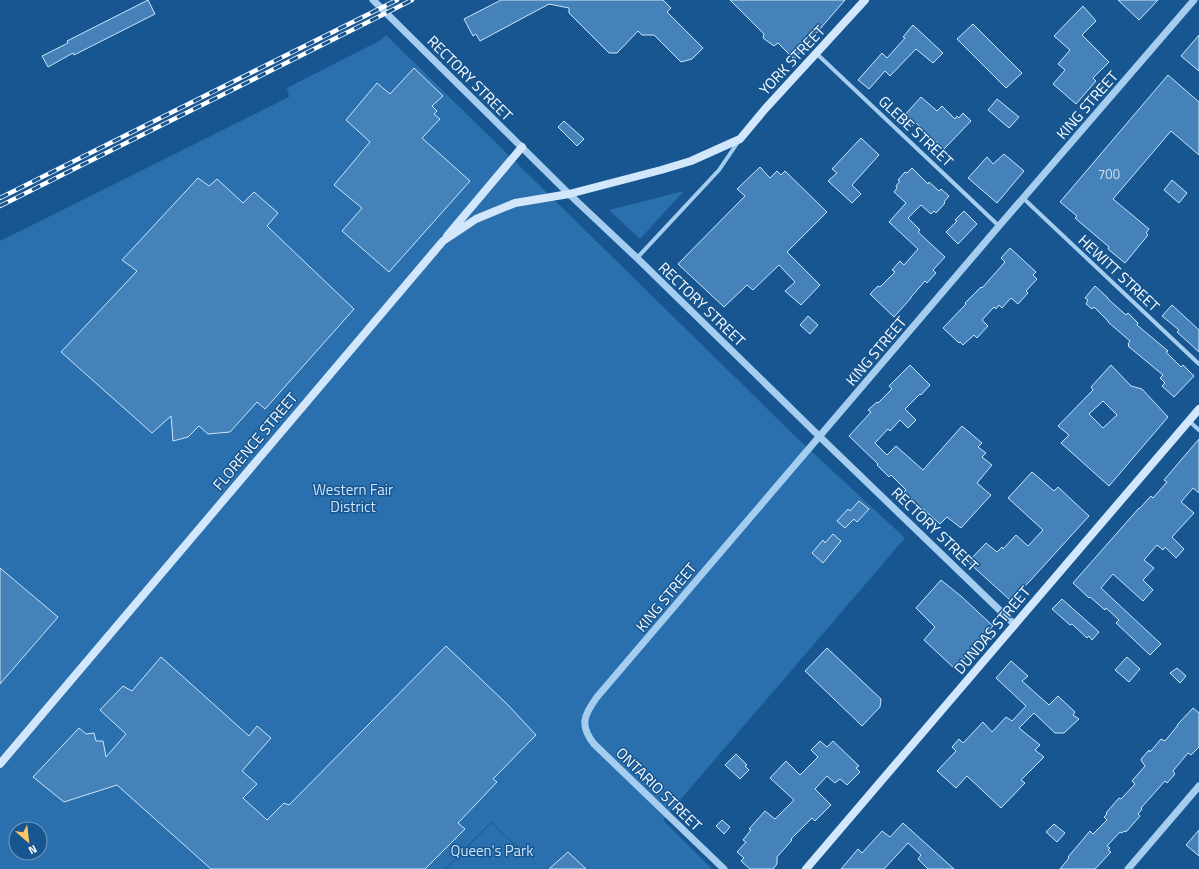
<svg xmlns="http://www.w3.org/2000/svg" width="1199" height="869" viewBox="0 0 1199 869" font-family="'Titillium Web',sans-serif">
	<rect width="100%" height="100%" fill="#175690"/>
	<path fill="#2a70ae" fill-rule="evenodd" d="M386,35L796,437L905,538L663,820L712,869H446L491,823L518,848L526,860L519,848L491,822L445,869H0V241L289,97L287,88L381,40ZM16,829H40V853H16Z
		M684,191L640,239L609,210Z"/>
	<path fill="#4482b9" stroke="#cbe5fb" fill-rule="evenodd" d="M148,0L155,14L74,55L73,53L48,67L42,56L68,43L67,41Z
		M501,0H663L671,8L667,12L703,48L692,59L681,62L654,35H642L638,31L617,53H609L569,13V8L549,4L480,41L476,34L473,36L464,19Z
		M730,0H845L794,59L778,43L774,46L763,38L764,34Z
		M1118,0H1158L1139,20Z
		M1083,6L1096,21L1082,35L1109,62L1093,78L1096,81L1076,104L1053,84L1065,70L1058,64L1070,50L1054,36Z
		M973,24L1022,73L1006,88L957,39Z
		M913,25L943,53L933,63L916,49L890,76L885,71L869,89L858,80L882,53L887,58L905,38L903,37Z
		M1199,35V71L1181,56Z
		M414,68L443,96L432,106L437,111L434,114L440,119L422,138L470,181L389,272L342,231L362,208L334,185L370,142L346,120L377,83L390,94Z
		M1168,75L1199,102V155L1171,131L1113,199L1149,229L1146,233L1148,235L1125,263L1108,249L1109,247L1075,218L1077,216L1060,202Z
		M921,97L937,111L942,106L955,119L957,116L959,118L963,113L971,121L944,149L916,123L912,126L903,117Z
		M997,99L1019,117L1009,128L988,110Z
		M564,121L584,139L577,146L558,127Z
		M861,138L879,155L852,185L861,194L852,203L828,181L837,173L832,169Z
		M1004,154L1024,171L997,203L968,178L987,157L993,164Z
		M760,167L770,178L777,171L781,175L785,171L827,212L787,252L820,285L801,305L785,291L795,282L779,265L753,290L747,285L724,307L678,264L745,196L737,189Z
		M912,168L928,184L929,182L939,191L941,189L949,196L944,202L945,203L936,213L934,211L931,214L921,205L908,218L920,230L918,232L945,257L933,270L936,273L927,283L925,281L911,297V298L894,317L870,294L878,286L880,287L895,272L892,270L900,261L904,265L918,249L889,222L906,203L894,192L897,188L896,186L900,181L898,180L905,172L907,173Z
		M198,178L209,186L217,179L243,203L254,192L278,213L267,226L354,309L265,409L257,402L230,432L208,434L199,426L188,437L173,441L171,416L152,433L61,352L137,271L122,260Z
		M1172,180L1187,193L1179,203L1164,190Z
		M964,211L977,224L958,244L946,232L957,221L955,220Z
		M1010,248L1036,272L1033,275L1037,279L1026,291L1028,293L1018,304L1011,298L1002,308L999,305L996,309L994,307L982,320L988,326L977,338L974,335L963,345L960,342L959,343L943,328L966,304L965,303L981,287L982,288L1005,262L1001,258Z
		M1095,286L1108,298V299L1126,315L1128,313L1138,323L1137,325L1168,351L1166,352L1181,367L1183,365L1194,376L1174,397L1162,386L1165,383L1160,378L1163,375L1128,346L1129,345L1128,344L1130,341L1108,322V321L1094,307L1092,309L1086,304L1088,300L1085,298Z
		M1172,305L1199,330V352L1177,332L1179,330L1162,316Z
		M808,316L818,325L810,334L800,325Z
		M910,365L930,385L921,395L920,394L905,409L916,420L908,428L900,420L890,431L888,429L875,443L887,455L896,446L923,470L962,426L982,443L978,447L986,453L982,457L992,465L977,483L991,495L961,528L947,517L940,524L904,492L906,490L891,475L889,477L877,465L878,464L849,436L871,412L868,410L877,402L878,403L892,389L889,386Z
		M1111,365L1131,386L1142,389L1168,417L1109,486L1061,443L1069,435L1058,426L1093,390L1091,387ZM1103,401L1117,415L1103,428L1089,414Z
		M1199,439V493L1193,488L1181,502L1194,513L1172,537L1184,549L1176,558L1165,547L1163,550L1157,545L1144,560L1154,568L1143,580L1153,590L1143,601L1113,574L1101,588L1161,644L1150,655L1116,623L1119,620L1106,608L1105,610L1090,597L1089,598L1073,583L1139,508V509L1151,496L1153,498L1167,482L1164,480Z
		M1032,472L1054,491L1058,487L1089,516L1029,582L1010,600L968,562L986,543L997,552L1002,547L1003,549L1016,535L1028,546L1043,530L1008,498Z
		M859,501L869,509L857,522L854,519L845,528L837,521L848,509L850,511Z
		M833,534L841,541L823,563L812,553L823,540L825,543Z
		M0,568L58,617L0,684Z
		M941,580L962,597L993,626L955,669L924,640L935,627L916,608Z
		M1062,599L1099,632L1092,640L1089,636L1087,638L1072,624L1070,625L1052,609Z
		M446,646L507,704L536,735L493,779L497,782L458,823L465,829L425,869H211L117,785L64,802L33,777L79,728L86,734L94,733L96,741H103L106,757L126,734L100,710L123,686L132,691L161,657L249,736L257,726L271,738L242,771L257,784L243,798L267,820L284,803L289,805Z
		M827,648L881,699L880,707L862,726L805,671Z
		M1127,657L1140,669L1129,682L1115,670Z
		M1011,661L1028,676L1022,681L1049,705L1058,696L1075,712L1073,715L1079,719L1064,733H1055L1034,713L1019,728L1040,745L1035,750L1044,757L1021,780L1025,783L1001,808L967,776L956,788L937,771L956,751L952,747L959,739L963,743L983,722L992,732L1006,717L1012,721L1026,706L996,678Z
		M1177,668L1186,676L1180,683L1170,673Z
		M1193,708L1199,713V747L1191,755L1188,753L1173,771L1175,774L1167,783L1165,781L1141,808L1142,809L1138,814L1140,816L1126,832L1124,831L1122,833L1120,832L1107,846L1110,848L1108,850L1111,852L1095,869H1060L1069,858L1068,857L1090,831L1093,834L1107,820L1104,817L1107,814L1106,813L1119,798L1121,799L1135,784L1132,781L1145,766L1141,760L1142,758L1149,750L1150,752L1161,739L1165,741L1178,725H1177Z
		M820,741L827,747L833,741L859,766L856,768L860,772L847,785L840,779L835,783L827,776L815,789L831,805L815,821L812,818L791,839L792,840L777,857V864L773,869H750L741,861L744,858L737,852L746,842L743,840L751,830L749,829L765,811L775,819L794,800L770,778L786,761L800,775L818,757L811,750Z
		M736,754L747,765L745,766L749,770L740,779L725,765Z
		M722,820L730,827L724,834L716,826Z
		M903,823L954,869H928L918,859L921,855L908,843L884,869H841L858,849L862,853L882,831L890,837Z
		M1054,824L1065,833L1057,842L1046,832Z
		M1199,830V856L1186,845Z
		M568,852L586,869H549Z"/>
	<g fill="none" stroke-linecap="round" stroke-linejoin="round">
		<path stroke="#a5cdef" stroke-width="4" d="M817,54L999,226
			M1023,198L1199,364
			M637,258L719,170L738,142
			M1189,421L1199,430"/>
		<path stroke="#a5cdef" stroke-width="7" d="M373,0L569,194L637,258L820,437L1015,625
			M724,869L594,744C579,725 584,715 597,697L999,226L1194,0
			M1128,869L1199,786"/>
		<path stroke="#d2e7fb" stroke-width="8" d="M447,236L522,147
			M0,764L443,241L476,219L515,203L569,194L661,170L691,161L740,139L765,109L865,0
			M806,869L1199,409"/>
		<g stroke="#fff" stroke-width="4.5">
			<path id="rail" d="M0,198L397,0
				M0,206L412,0"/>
		</g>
		<use href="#rail" stroke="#175690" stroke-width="3" stroke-dasharray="9" stroke-linecap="butt"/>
	</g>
	<g text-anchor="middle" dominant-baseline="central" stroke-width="3" stroke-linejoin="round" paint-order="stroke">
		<g font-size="13" fill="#d0e0ee">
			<text x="1109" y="174">700</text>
		</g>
		<g font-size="15" fill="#fff" stroke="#175690">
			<text transform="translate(792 60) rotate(-47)">YORK STREET</text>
			<text transform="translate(470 78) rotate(45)">RECTORY STREET</text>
			<text transform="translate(1087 105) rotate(-49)">KING STREET</text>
			<text transform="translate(916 131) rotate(43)">GLEBE STREET</text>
			<text transform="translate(1119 273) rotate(43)">HEWITT STREET</text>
			<text transform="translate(702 304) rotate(44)">RECTORY STREET</text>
			<text transform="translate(876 351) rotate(-50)">KING STREET</text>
			<text transform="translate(255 441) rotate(-50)">FLORENCE STREET</text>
			<text transform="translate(935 529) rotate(44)">RECTORY STREET</text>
			<text transform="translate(666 597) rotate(-50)">KING STREET</text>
			<text transform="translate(992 630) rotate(-50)">DUNDAS STREET</text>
			<text transform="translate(659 789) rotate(44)">ONTARIO STREET</text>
		</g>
		<g font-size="15" fill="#cbe5fb" stroke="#175690">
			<text x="353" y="489">Western Fair<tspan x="353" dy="17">District</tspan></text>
			<text x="492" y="850">Queen's Park</text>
		</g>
	</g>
	<g transform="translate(28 841) rotate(152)"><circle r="19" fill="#175690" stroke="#749abc"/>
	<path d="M0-3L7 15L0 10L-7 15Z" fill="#ffc563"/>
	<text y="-6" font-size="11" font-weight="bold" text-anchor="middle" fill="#ffffff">N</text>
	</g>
</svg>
